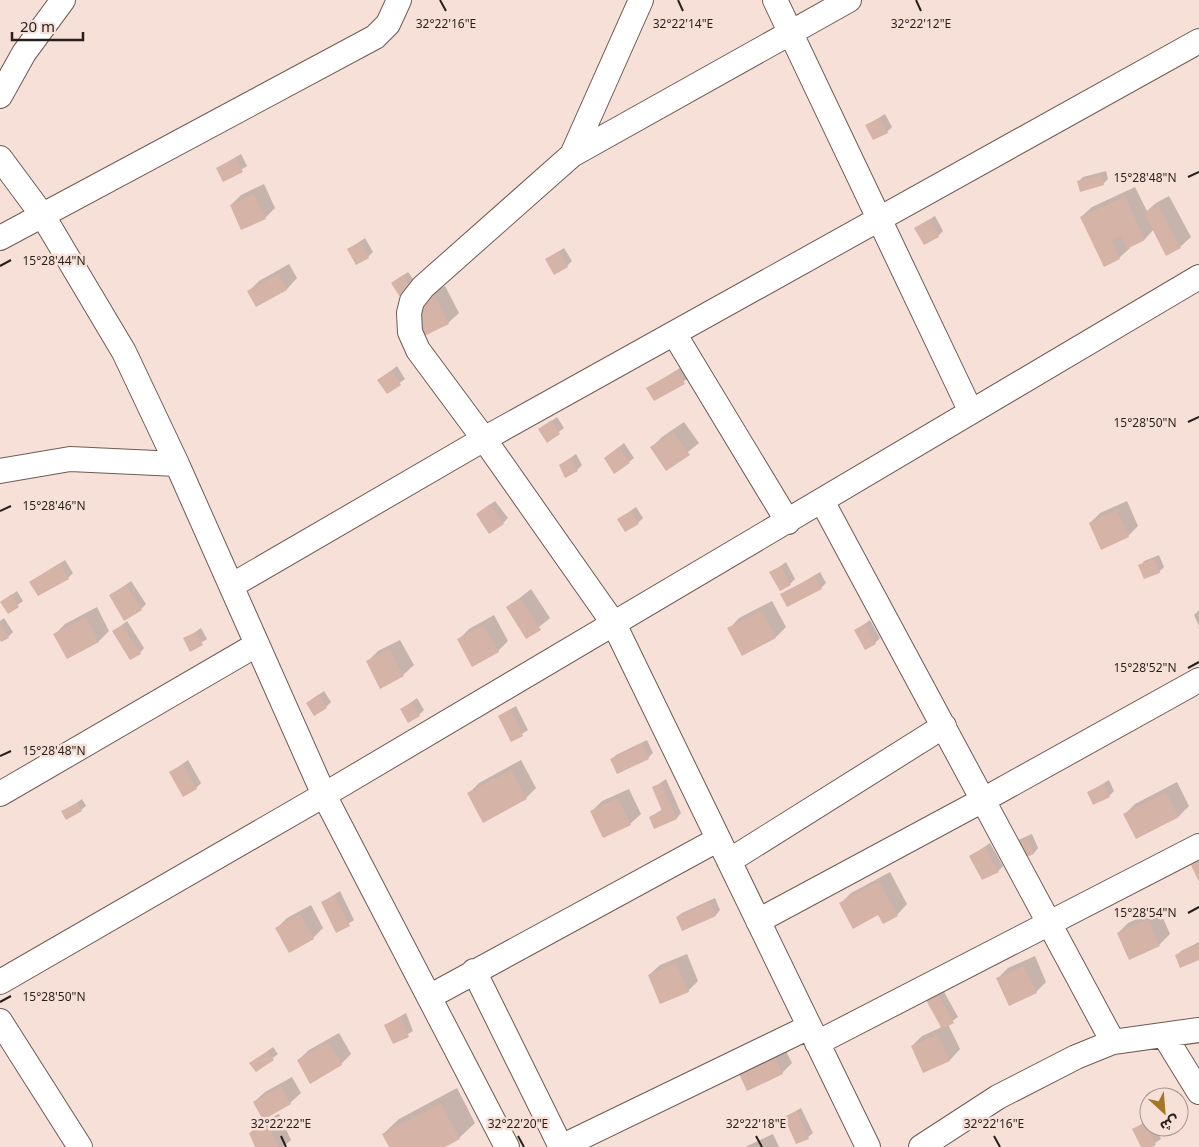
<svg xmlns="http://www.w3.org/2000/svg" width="1199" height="1147" viewBox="0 0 1199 1147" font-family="'Noto Sans','Noto Sans Arabic',sans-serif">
	<rect width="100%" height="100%" fill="#f7e0d7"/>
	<path fill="#0003" d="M885,114L892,127L887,132L867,125Z
		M241,154L247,166L223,181L217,168Z
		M1106,171L1108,179L1103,184L1078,182L1083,177Z
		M264,184L275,208L265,218L231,205L241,195Z
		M1135,187L1147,211L1156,203L1169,196L1191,237L1180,247L1154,229L1145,239L1129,246L1130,248L1119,258L1081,217L1092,207Z
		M935,216L943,231L938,236L916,228Z
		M365,238L373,252L368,257L349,249Z
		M564,248L572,261L567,266L547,259Z
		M289,264L297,278L287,289L256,305L249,291L259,281Z
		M408,272L416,283L411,288L392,283Z
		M445,286L459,313L448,323L420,337L417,300Z
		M397,366L405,379L387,392L379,380Z
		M683,366L689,378L654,399L648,388Z
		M557,417L564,428L547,441L540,429Z
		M684,422L699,443L667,469L652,447L662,437Z
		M624,443L634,458L629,462L605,458Z
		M576,454L582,465L577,470L560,465Z
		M495,501L508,518L503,523L477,514Z
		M1127,501L1138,526L1128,536L1090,523L1100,513Z
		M636,507L643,518L638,523L619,519Z
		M1159,555L1164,567L1159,572L1140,566L1144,561Z
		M65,560L73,573L68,578L31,582Z
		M786,562L795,579L790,584L771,573Z
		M820,572L826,583L821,588L782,595Z
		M131,581L146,604L141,609L110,596Z
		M531,589L550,618L527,637L507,608Z
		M17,591L23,601L8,612L2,602Z
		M772,601L786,627L776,637L729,629L739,618Z
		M97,607L109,631L99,641L67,657L55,634L65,624Z
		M1199,610V626L1194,615Z
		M494,615L508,641L498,651L459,639L469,629Z
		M4,618L13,632L8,637L0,638V621Z
		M870,620L880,638L875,643L856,630Z
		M127,621L144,648L140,653L113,632Z
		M201,628L207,639L190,650L185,639Z
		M400,640L414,665L403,675L367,662L378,651Z
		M324,691L331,702L326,707L308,703Z
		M417,698L424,710L419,715L402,709Z
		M516,706L528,730L511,741L499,716Z
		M647,740L653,753L648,758L617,772L611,760L616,755Z
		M188,760L201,783L196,788L171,772Z
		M521,760L536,788L526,798L469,793L479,783Z
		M666,779L681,813L677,818L655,828L650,817L663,809L653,788Z
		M1109,780L1114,791L1109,796L1089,792Z
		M1177,782L1189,806L1179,816L1125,814L1135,804Z
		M629,789L641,814L630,824L592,811L602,801Z
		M82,799L86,806L81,810L63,812Z
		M1032,834L1038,848L1034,853L1017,859L1016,841Z
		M990,843L1003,866L998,871L971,856Z
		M890,872L907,904L897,915L878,913L841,903L851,893Z
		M340,891L354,920L337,931L323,902Z
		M715,898L720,910L716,915L683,929L677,917L682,913Z
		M311,905L323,928L313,938L276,929L287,918Z
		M1159,909L1170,934L1159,945L1118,933L1128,923Z
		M1199,942V958L1176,956L1181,951Z
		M687,954L698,981L688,991L649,975L660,965Z
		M1035,956L1046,982L1036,992L998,978L1008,968Z
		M943,990L958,1017L948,1024L960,1049L950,1060L924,1072L912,1046L922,1036L942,1027L928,1000Z
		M406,1013L413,1031L393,1043L385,1025Z
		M339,1033L351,1054L341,1064L298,1060L309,1050Z
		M273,1047L278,1054L256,1071L251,1063Z
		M785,1049L792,1063L782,1073L741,1075L751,1064Z
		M292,1077L301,1093L290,1103L254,1102L265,1092Z
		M457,1088L475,1123L459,1138L442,1147H390L383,1134L399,1119Z
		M801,1108L813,1133L808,1137L785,1117Z
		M279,1114L291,1140L283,1147H257L250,1133L260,1123Z
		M1149,1119V1127H1155L1161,1139L1149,1147H1142L1134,1129Z
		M773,1134L779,1147H745Z"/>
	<path fill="#d5b3a6" d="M880,118L888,133L873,140L865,125Z
		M236,158L243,172L223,182L216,168Z
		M1101,175L1104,185L1080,192L1077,181Z
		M254,194L266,219L241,230L230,205Z
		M1125,196L1145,240L1127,249L1121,236L1112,241L1120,259L1104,267L1080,217Z
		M1158,205L1181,248L1166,256L1144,213Z
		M930,219L939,237L924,245L914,228Z
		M360,242L369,258L356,265L347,249Z
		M559,251L568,267L554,275L545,259Z
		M278,274L287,290L256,307L247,291Z
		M403,275L412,289L400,297L391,283Z
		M435,295L449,324L420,338L406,310Z
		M392,370L401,385L387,394L377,380Z
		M678,370L685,384L654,401L646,388Z
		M552,420L560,434L547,443L538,429Z
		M673,432L690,455L666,471L650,447Z
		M619,447L630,463L614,474L604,458Z
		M571,458L578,471L565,478L559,465Z
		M490,504L504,524L489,534L476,514Z
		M1117,510L1129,537L1101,550L1089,523Z
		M631,511L639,524L625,532L617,519Z
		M1154,559L1160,573L1144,579L1138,565Z
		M60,563L69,579L38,596L29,582Z
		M781,566L791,585L780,591L769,572Z
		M815,576L822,589L787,607L780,594Z
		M126,585L142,610L124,621L109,595Z
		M12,594L19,607L8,614L0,602Z
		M520,598L541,630L526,639L506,607Z
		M762,610L776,638L742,656L727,628Z
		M86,617L99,642L67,659L53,634Z
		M0,623L9,638L1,642L0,640Z
		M865,624L876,644L865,650L854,630Z
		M122,625L141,654L130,660L112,631Z
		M483,625L499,652L472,667L457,639Z
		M196,632L203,645L190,652L183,638Z
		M390,649L404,676L380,689L366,661Z
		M319,694L327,708L314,716L306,703Z
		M412,702L420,716L408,723L400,709Z
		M511,709L523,736L511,742L498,716Z
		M642,744L649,759L617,774L610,759Z
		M183,764L197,789L183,797L169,772Z
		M511,770L527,799L483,823L467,793Z
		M661,783L677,819L654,829L649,817L662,811L652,787Z
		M1104,784L1110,797L1093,805L1087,792Z
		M1166,792L1179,817L1136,839L1123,814Z
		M618,798L631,825L603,838L590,811Z
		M77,803L82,811L66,820L61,811Z
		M1028,838L1034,854L1016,861L1010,845Z
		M985,847L999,872L982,880L969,856Z
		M1199,861V882L1191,865Z
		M879,881L898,916L883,924L878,915L853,929L839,903Z
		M335,895L350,926L336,933L321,902Z
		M710,902L716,916L682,931L676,917Z
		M300,914L314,939L289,953L275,928Z
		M1148,919L1160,946L1129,960L1117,933Z
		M1199,944V960L1180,968L1175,955Z
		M676,963L689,992L660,1004L648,975Z
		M1024,966L1037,993L1009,1006L996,978Z
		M938,994L954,1023L942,1029L926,1000Z
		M401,1017L409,1037L393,1044L384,1025Z
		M938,1034L950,1061L923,1073L911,1046Z
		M329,1042L342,1065L310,1084L297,1060Z
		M268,1051L274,1060L256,1072L249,1063Z
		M775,1058L783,1074L747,1091L739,1074Z
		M281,1086L291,1104L263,1120L253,1102Z
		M441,1103L460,1139L445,1147H389L382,1134Z
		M797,1111L809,1139L796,1144L784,1117Z
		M1146,1122L1156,1145L1152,1147H1141L1132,1129Z
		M268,1124L279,1147H255L249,1133Z"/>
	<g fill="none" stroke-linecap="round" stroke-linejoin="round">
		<g stroke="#6f5b54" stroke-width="26">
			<path id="minor" d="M775,0L971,412
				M849,0L572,155L423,287L412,301L409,313L410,332L418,350L484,439L614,624L868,1147
				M0,96L24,53L63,0
				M572,155L641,0
				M0,158L43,216L124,352L177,464L324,795L507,1147
				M0,238L375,37L388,24L399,0
				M675,335L788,522
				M0,471L70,459L177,464
				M822,501L1113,1042
				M231,586L484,439L1199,41
				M0,794L256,645
				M729,861L944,726
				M758,921L983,800L1199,680
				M474,971L561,1147
				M0,982L324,795L1199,277
				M429,997L717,840
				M0,1021L80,1147
				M1164,1035L1199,1092
				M817,1043L1199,846
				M561,1147L809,1027
				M921,1147L998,1097L1076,1057L1113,1042L1199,1030"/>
		</g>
		<use href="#minor" stroke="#fff" stroke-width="24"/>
	</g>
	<path fill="none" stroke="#281f1c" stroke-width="2" d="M440,0L446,11M678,0L683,11M916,0L921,11M1188,177L1199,172M0,266L11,260M1188,422L1199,417M0,511L11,506M1188,668L1199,662M0,756L11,751M1188,913L1199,907M0,1002L11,996M281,1136L286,1147M518,1136L524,1147M756,1136L762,1147M994,1136L1000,1147"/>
	<g font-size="12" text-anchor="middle" fill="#281f1c" stroke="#f7e0d7" stroke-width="5" stroke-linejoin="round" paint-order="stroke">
		<text x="446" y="28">32°22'16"E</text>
		<text x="683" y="28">32°22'14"E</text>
		<text x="921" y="28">32°22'12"E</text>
		<text x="1145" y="182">15°28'48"N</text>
		<text x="54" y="265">15°28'44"N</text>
		<text x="1145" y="427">15°28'50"N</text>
		<text x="54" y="510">15°28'46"N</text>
		<text x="1145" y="672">15°28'52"N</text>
		<text x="54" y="755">15°28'48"N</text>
		<text x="1145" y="917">15°28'54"N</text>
		<text x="54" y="1001">15°28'50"N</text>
		<text x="281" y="1128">32°22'22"E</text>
		<text x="518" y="1128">32°22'20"E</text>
		<text x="756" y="1128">32°22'18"E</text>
		<text x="994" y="1128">32°22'16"E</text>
	</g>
	<g transform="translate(1164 1112) rotate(154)"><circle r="24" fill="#f7e0d7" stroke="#a4938c"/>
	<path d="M0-4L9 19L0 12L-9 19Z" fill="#a47628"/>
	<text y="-8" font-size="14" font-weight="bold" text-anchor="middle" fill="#281f1c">ش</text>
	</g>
	<path d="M12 32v8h71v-8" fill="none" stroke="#281f1c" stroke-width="2.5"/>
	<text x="20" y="32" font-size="15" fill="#281f1c" stroke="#f7e0d7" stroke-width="4" paint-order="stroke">20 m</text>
</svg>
